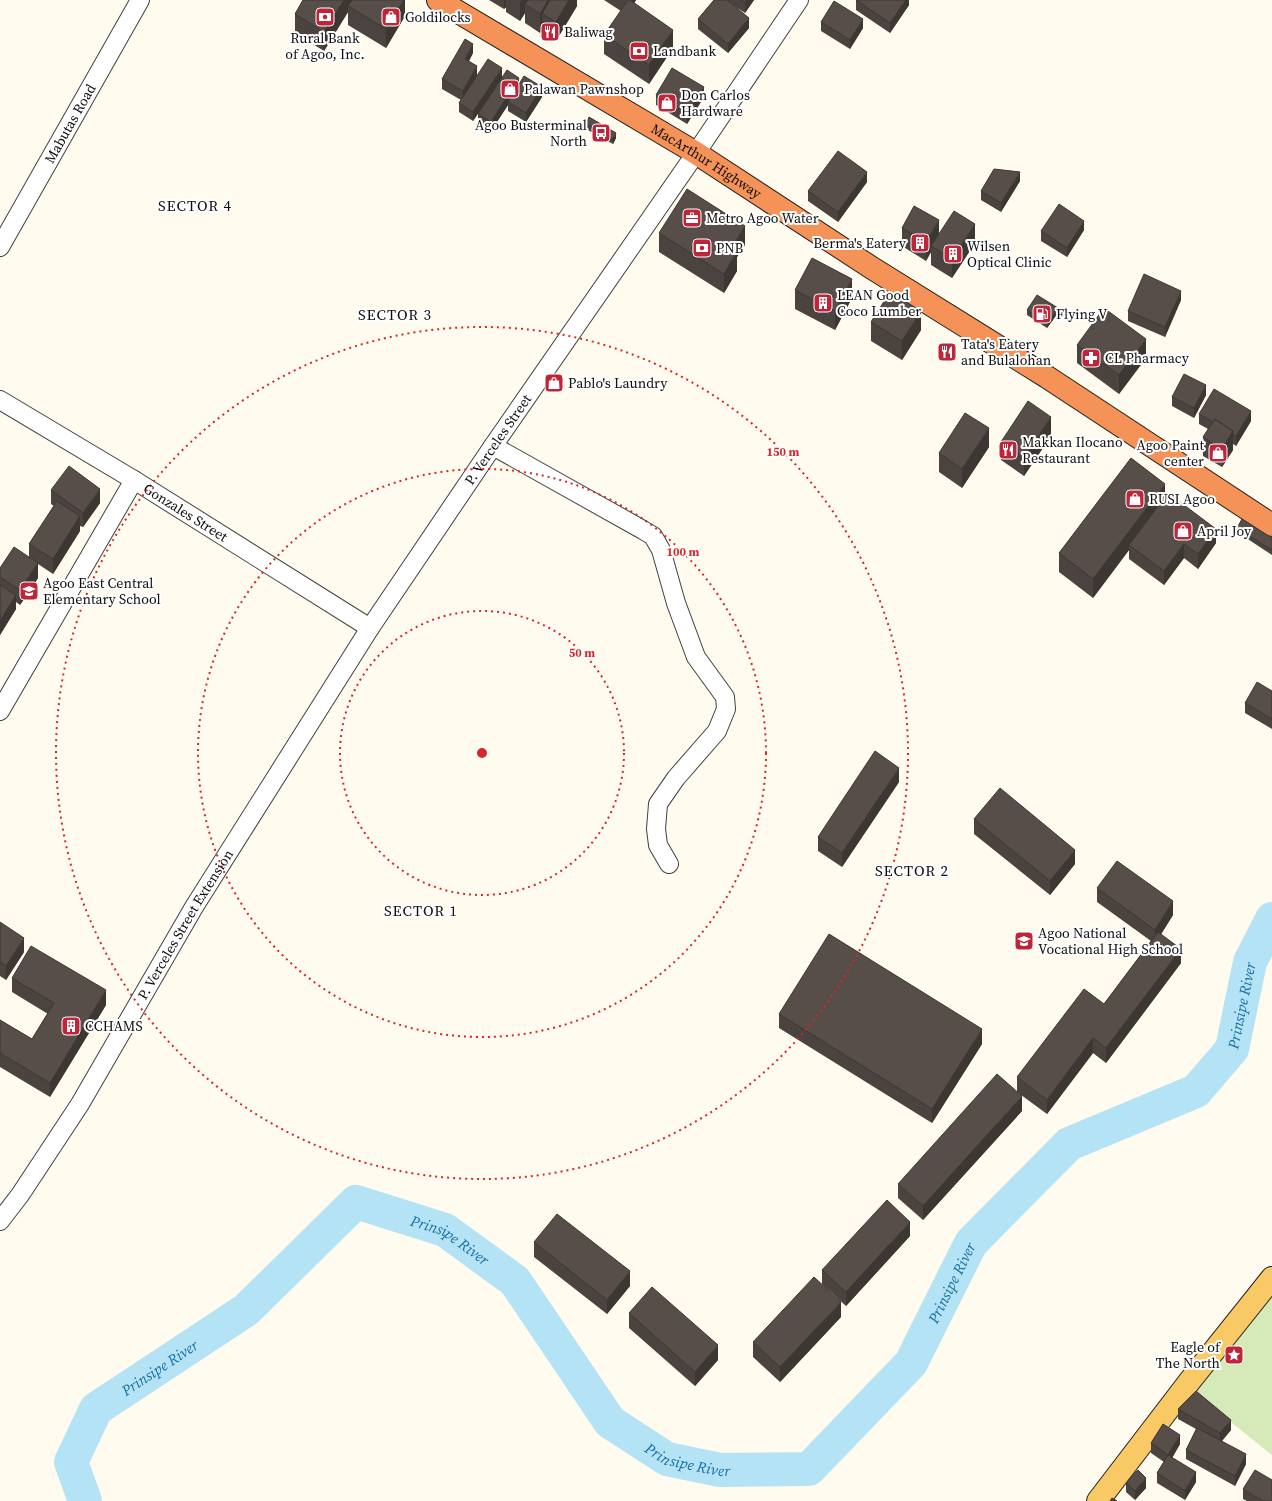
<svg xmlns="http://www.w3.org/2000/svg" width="1272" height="1501" viewBox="0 0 1272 1501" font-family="'Source Serif 4',serif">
	<rect width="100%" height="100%" fill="#fffbef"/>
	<path fill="#d6eab9" d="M1272,1292V1455L1192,1391Z"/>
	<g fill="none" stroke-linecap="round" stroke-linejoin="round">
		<path stroke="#b4e3f6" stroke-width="34" id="s1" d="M85,1501L71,1462L96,1409L246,1310L356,1202L445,1230L515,1281L610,1422L667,1459L720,1470L809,1469L911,1363L971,1243L1069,1144L1196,1091L1232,1049L1250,962L1272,919"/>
		<g stroke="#414141" stroke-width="20">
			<g id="minor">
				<path id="s2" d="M0,247L140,0"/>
				<path id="s3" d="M0,400L134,480L370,628"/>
				<path d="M493,446L643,530L653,536L661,550L676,603L696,657L725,697L726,709L717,731L676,778L658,804L656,829L658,845L669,864"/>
				<path d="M0,711L134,480"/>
				<path id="s4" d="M0,1221L20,1195L80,1104L194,907L370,628L493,446L696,153L799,0"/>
			</g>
		</g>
		<g stroke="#1f1f1f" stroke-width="24">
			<path id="major" d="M1098,1501L1189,1382L1272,1278"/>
		</g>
		<g stroke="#1f1f1f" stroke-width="24">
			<g id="highway">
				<path id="s5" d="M438,0L696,153L872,268L1047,377L1272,525"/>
			</g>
		</g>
		<use href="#minor" stroke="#fff" stroke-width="18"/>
		<use href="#major" stroke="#f9c966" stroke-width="22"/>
		<use href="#highway" stroke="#f59258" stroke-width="22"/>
	</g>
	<path fill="#4b4340" d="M303,0H405V16L386,48L348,25V12L324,51L295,33V14Z
		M489,0H577V6L556,41L542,32V29L540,33L525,23V13L520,21L506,12V7L504,9Z
		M604,0H636L634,3L673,48L649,84L604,54V35L621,11Z
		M714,0H754L745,13L731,4L749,28L728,53L698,29V19Z
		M856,0H909V5L890,33L856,10Z
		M821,22L863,28L850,49L821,31Z
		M473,53L469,61L477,75L502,77L519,83L542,97L526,122L508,111V105L491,131L478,123V114L479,112L473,121L459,112V103L461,100L442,89V79Z
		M656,95L704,97L687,124L656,105Z
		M586,124L616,138L613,144L586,129Z
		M1020,181L1001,212L981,200V191Z
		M867,182L838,222L808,201V191Z
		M902,228L939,235L975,243L952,278L931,265V252L926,261L902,246Z
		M1084,230L1067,257L1041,241V231Z
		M659,233L745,245L737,257V271L724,293L659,252Z
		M795,290L852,298L835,330L795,309Z
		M1181,300L1165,337L1128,321V311Z
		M1027,310L1058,313L1047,328L1027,315Z
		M871,322L921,330L902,360L871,341Z
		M1077,345L1146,358L1119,394L1077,363Z
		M1206,395L1194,418L1172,406V397Z
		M1199,414L1251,421L1236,446L1233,444V450L1222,467L1203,456V437L1208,429L1199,424Z
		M1051,436L1024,476L1001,460V442Z
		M989,447L962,488L939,472V453Z
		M51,490L100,503L83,527L80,526V531L53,574L38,564V578L20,605L16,602V609L0,635V568L29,557V544L54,506L51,504Z
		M1165,497L1216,543L1198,569L1184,558L1164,585L1129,559V550L1093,598L1059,572V553Z
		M1237,528L1272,538V555L1237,532Z
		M1272,691V729L1245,713V703Z
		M899,782L842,867L818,851V837Z
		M974,819L1075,864L1050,895L974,834Z
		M1097,888L1173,915L1161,934L1181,963L1106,1063L1093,1053L1047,1114L1017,1092V1077L1104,1004L1151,941L1097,902Z
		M0,922L24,952L6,980L0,976Z
		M12,978L106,1005L50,1097L0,1067V1020L32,1039L48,1014L12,992Z
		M779,1014L982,1044L932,1123L779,1028Z
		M1022,1111L923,1220L898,1198V1184Z
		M910,1236L846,1306L822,1284V1270Z
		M534,1242L630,1286L607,1314L534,1257Z
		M629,1313L718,1360L695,1386L629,1328Z
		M841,1317L780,1382L753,1357V1342Z
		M1178,1409L1231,1430L1222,1441L1246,1464L1235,1486L1186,1459V1450L1196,1429L1178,1419Z
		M1151,1443L1180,1444L1172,1458L1196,1482L1185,1500L1157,1483V1473L1164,1462L1151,1453Z
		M1126,1483L1146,1488L1135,1500L1126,1492Z
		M1243,1489L1272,1501H1247L1243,1499Z"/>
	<path fill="#3d3734" d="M344,0H355L348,6V12L324,51V32Z
		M404,0H405V16L386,48V29Z
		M504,0H506V7L504,9Z
		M521,0H533L525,4V13L520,21V2Z
		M548,0H561L542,14V29L540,33V14Z
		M569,0H577V6L556,41V22Z
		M627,0H636L627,15Z
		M747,0H754L745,13V3Z
		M906,0H909V5L890,33V23Z
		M749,18V28L728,53V44Z
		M863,19V28L850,49V40Z
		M673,30V48L649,84V65Z
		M473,44V53L465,68V59Z
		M477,66V76L463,101V91Z
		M502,68V78L473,121V112Z
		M519,78V88L508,102V105L491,131V122Z
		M542,87V97L526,122V113Z
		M704,87V97L687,124V114Z
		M616,133V138L613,144V139Z
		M867,172V182L838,222V212Z
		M1020,172V181L1001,212V203Z
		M939,220V239L931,246V252L926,261V242Z
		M1084,221V230L1067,257V248Z
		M975,224V243L952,278V259Z
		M745,226V245L737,257V271L724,293V274L731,248Z
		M852,279V298L835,330V311Z
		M1181,291V300L1165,337V327Z
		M1058,308V313L1047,328V324Z
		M921,311V330L902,360V341Z
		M1146,339V358L1119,394V375Z
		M1206,385V395L1194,418V408Z
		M1251,411V421L1236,446V436Z
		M1051,417V436L1024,476V457Z
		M989,428V447L962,488V469Z
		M1233,431V450L1222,467V449Z
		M1165,484V503L1129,545V550L1093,598V579Z
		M100,489V503L83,527V513Z
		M80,516V531L53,574V559Z
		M1216,529V543L1198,569V554Z
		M1184,544V558L1164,585V571Z
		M38,563V578L20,605V590Z
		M16,595V609L0,635V621Z
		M899,768V782L842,867V853Z
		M1075,850V864L1050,895V881Z
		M1173,901V915L1155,944V930Z
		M24,938V952L6,980V966Z
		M1181,949V963L1106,1063V1048Z
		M106,990V1005L50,1097V1083Z
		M982,1029V1044L932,1123V1109Z
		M1093,1038V1053L1047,1114V1100Z
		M1022,1096V1111L923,1220V1206Z
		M910,1222V1236L846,1306V1292Z
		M630,1271V1286L607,1314V1300Z
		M841,1302V1317L780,1382V1367Z
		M718,1345V1360L695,1386V1372Z
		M1231,1420V1430L1220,1443V1433Z
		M1180,1435V1444L1168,1465V1455Z
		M1246,1454V1464L1235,1486V1476Z
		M1196,1472V1482L1185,1500V1491Z
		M1146,1478V1488L1135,1500V1491Z"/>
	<path fill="#574e4a" stroke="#3d3734" d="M303,0H344L324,32L295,14Z
		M352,0H404L386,29L348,6Z
		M528,0H548L540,14L525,4Z
		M550,0H569L556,22L542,14Z
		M628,0H630L673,30L649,65L604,35Z
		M714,0H727L749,18L728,44L698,19Z
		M740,0H747L745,3Z
		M856,0H906L890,23Z
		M834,1L863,19L850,40L821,22Z
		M465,39L473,44L465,59L477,66L463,91L442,79Z
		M488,59L502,68L473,112L459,103Z
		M672,68L704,87L687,114L656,95Z
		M507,70L519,78L491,122L478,114Z
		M524,76L542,87L526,113L508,102Z
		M589,117L616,133L613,139L586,124Z
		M838,151L867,172L838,212L808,191Z
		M994,169L1020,172L1001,203L981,191Z
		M687,189L745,226L731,248L737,252L724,274L659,233Z
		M1059,204L1084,221L1067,248L1041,231Z
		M914,206L939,220L926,242L902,228Z
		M954,211L975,224L952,259L931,246Z
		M812,258L852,279L835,311L795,290Z
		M1144,274L1181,291L1165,327L1128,311Z
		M890,292L921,311L902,341L871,322Z
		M1037,295L1058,308L1047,324L1027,310Z
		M1104,308L1146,339L1119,375L1077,345Z
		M1184,374L1206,385L1194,408L1172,397Z
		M1214,389L1251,411L1236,436L1233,435V431L1215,419L1213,422L1199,414Z
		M1028,401L1051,417L1024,457L1001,442Z
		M965,413L989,428L962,469L939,453Z
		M1215,419L1233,431L1222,449L1203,437Z
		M1131,458L1165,484L1093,579L1059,553Z
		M69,466L100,489L83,513L51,490Z
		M1168,493L1216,529L1198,554L1184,544L1164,571L1129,545Z
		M57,501L80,516L53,559L29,544Z
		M1242,519L1272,538V550L1237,528Z
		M14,547L38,563L20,590L0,577V568Z
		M0,585L16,595L0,621Z
		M1257,682L1272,691V719L1245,703Z
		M875,751L899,768L842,853L818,837Z
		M1000,788L1075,850L1050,881L974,819Z
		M1117,861L1173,901L1155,930L1097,888Z
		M0,922L24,938L6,966L0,962Z
		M1158,932L1181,949L1106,1048L1093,1038L1047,1100L1017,1077L1084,989L1104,1004Z
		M829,934L982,1029L932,1109L779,1014Z
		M31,946L106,990L50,1083L0,1053V1020L32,1039L54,1003L12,978Z
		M997,1074L1022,1096L923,1206L898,1184Z
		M887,1200L910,1222L846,1292L822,1270Z
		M557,1214L630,1271L607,1300L534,1242Z
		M814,1277L841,1302L780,1367L753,1342Z
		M652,1287L718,1345L695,1372L629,1313Z
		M1196,1391L1231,1420L1220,1433L1178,1409Z
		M1163,1424L1180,1435L1168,1455L1151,1443Z
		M1197,1428L1246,1454L1235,1476L1186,1450Z
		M1168,1455L1196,1472L1185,1491L1157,1473Z
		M1138,1470L1146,1478L1135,1491L1126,1483Z
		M1255,1470L1272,1480V1501H1263L1243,1489Z
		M1112,1498L1117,1501H1110Z"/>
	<g fill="none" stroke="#d62828" stroke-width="2" stroke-dasharray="2 4">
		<circle cx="482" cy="753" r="142"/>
		<circle cx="482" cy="753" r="284"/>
		<circle cx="482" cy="753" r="426"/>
	</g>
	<defs>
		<g id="bank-square" transform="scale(1)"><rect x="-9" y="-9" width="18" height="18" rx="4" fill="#bf2539" stroke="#fff"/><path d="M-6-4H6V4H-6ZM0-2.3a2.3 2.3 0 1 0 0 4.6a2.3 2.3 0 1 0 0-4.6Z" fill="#fff"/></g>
		<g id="shop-square" transform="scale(1)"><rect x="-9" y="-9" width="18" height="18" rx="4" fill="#bf2539" stroke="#fff"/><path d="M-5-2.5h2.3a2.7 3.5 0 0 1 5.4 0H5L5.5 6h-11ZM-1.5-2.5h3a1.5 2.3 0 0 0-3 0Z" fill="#fff"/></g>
		<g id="restaurant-square" transform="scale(1)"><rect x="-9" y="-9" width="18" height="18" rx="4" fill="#bf2539" stroke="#fff"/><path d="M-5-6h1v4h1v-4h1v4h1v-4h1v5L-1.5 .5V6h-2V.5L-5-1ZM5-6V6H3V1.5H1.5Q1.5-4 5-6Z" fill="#fff"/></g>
		<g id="bus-square" transform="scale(1)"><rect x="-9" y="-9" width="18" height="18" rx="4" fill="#bf2539" stroke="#fff"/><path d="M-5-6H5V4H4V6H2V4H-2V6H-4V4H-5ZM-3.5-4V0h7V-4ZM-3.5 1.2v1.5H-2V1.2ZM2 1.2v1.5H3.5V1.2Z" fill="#fff"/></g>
		<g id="office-square" transform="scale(1)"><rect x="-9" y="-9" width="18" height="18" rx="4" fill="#bf2539" stroke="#fff"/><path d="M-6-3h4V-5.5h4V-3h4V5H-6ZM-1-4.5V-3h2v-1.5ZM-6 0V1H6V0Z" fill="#fff"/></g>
		<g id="building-square" transform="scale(1)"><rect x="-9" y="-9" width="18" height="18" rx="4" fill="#bf2539" stroke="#fff"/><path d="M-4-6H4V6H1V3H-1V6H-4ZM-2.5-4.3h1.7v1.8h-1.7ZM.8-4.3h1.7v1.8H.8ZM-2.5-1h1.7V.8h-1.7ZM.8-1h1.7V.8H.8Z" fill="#fff"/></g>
		<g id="fuel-square" transform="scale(1)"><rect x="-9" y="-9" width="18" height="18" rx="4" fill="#bf2539" stroke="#fff"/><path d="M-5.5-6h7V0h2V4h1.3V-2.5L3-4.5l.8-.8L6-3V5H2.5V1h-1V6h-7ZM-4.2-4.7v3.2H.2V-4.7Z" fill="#fff"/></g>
		<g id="pharmacy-square" transform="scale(1)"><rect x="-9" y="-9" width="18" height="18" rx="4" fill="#bf2539" stroke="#fff"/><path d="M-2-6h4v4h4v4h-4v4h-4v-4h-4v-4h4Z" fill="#fff"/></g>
		<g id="school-square" transform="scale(1)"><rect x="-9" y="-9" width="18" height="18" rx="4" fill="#bf2539" stroke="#fff"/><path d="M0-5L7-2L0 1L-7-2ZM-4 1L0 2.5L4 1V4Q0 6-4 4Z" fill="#fff"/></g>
		<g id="sight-square" transform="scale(1)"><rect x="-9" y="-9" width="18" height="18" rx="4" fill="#bf2539" stroke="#fff"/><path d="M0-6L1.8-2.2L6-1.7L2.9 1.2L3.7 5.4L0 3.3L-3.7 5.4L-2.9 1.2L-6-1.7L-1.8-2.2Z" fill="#fff"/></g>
	</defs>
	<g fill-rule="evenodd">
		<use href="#bank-square" x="325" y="17"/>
		<use href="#shop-square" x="391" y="17"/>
		<use href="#restaurant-square" x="550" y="32"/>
		<use href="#bank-square" x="639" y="51"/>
		<use href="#shop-square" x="510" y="89"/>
		<use href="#shop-square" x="667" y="103"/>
		<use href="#bus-square" x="601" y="133"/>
		<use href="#office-square" x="692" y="218"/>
		<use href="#building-square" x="920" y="243"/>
		<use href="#bank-square" x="702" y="248"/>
		<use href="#building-square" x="953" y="254"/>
		<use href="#building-square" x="823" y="303"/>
		<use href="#fuel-square" x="1042" y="314"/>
		<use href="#restaurant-square" x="947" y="352"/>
		<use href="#pharmacy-square" x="1091" y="358"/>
		<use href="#shop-square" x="554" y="383"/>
		<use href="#restaurant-square" x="1008" y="450"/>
		<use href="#shop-square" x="1218" y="453"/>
		<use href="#shop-square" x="1135" y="499"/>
		<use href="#shop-square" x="1183" y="531"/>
		<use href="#school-square" x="29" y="591"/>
		<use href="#school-square" x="1024" y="941"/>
		<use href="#building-square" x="71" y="1026"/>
		<use href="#sight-square" x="1234" y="1355"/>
	</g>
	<g text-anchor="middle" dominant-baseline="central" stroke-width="4" stroke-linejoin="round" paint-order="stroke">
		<g font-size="14" fill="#0e0e0e" stroke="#fff" text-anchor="start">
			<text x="405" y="17">Goldilocks</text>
			<text x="564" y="32">Baliwag</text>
			<text x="325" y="38" text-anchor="middle">Rural Bank<tspan x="325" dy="16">of Agoo, Inc.</tspan></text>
			<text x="653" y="51">Landbank</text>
			<text x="524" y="89">Palawan Pawnshop</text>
			<text x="681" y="95">Don Carlos<tspan x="681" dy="16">Hardware</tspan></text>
			<text x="587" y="125" text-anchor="end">Agoo Busterminal<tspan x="587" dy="16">North</tspan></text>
			<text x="706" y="218">Metro Agoo Water</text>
			<text x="906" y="243" text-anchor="end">Berma's Eatery</text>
			<text x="967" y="246">Wilsen<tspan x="967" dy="16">Optical Clinic</tspan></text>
			<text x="716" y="248">PNB</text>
			<text x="837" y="295">LEAN Good<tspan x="837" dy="16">Coco Lumber</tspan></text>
			<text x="1056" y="314">Flying V</text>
			<text x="961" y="344">Tata's Eatery<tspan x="961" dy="16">and Bulalohan</tspan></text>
			<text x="1105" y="358">CL Pharmacy</text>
			<text x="568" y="383">Pablo's Laundry</text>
			<text x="1022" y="442">Makkan Ilocano<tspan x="1022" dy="16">Restaurant</tspan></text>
			<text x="1204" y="445" text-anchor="end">Agoo Paint<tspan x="1204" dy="16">center</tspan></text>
			<text x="1149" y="499">RUSI Agoo</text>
			<text x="1197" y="531">April Joy</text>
			<text x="43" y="583">Agoo East Central<tspan x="43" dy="16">Elementary School</tspan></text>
			<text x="1038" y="933">Agoo National<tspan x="1038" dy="16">Vocational High School</tspan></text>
			<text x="85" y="1026">CCHAMS</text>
			<text x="1220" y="1347" text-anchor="end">Eagle of<tspan x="1220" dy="16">The North</tspan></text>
		</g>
		<g font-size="14" fill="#0e0e0e" stroke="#fff">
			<text stroke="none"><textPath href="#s2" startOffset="142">Mabutas Road</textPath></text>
			<text stroke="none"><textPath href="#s5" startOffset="313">MacArthur Highway</textPath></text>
			<text stroke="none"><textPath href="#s4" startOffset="927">P. Verceles Street</textPath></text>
			<text stroke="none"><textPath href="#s3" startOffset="217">Gonzales Street</textPath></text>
			<text stroke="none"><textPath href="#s4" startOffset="350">P. Verceles Street Extension</textPath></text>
		</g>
		<g font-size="15" letter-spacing="1" fill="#0e0e0e" stroke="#fff">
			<text x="195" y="205">SECTOR 4</text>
			<text x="395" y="314">SECTOR 3</text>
			<text x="912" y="870">SECTOR 2</text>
			<text x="421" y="910">SECTOR 1</text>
		</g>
		<g font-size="15" font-style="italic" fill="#1670a1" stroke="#fff">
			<text stroke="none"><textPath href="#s1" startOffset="1653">Prinsipe River</textPath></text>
			<text stroke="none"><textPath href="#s1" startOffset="536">Prinsipe River</textPath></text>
			<text stroke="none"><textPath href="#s1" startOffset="1232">Prinsipe River</textPath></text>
			<text stroke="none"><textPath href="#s1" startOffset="176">Prinsipe River</textPath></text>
			<text stroke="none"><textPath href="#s1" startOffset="872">Prinsipe River</textPath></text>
		</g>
	</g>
	<circle cx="482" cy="753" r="6" fill="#d62828" stroke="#fff" stroke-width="2"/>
	<g font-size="12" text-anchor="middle" font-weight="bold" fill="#d62828" stroke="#fff" stroke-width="4" stroke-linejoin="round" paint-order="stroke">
		<text x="783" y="456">150 m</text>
		<text x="683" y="556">100 m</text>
		<text x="582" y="657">50 m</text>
	</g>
</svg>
